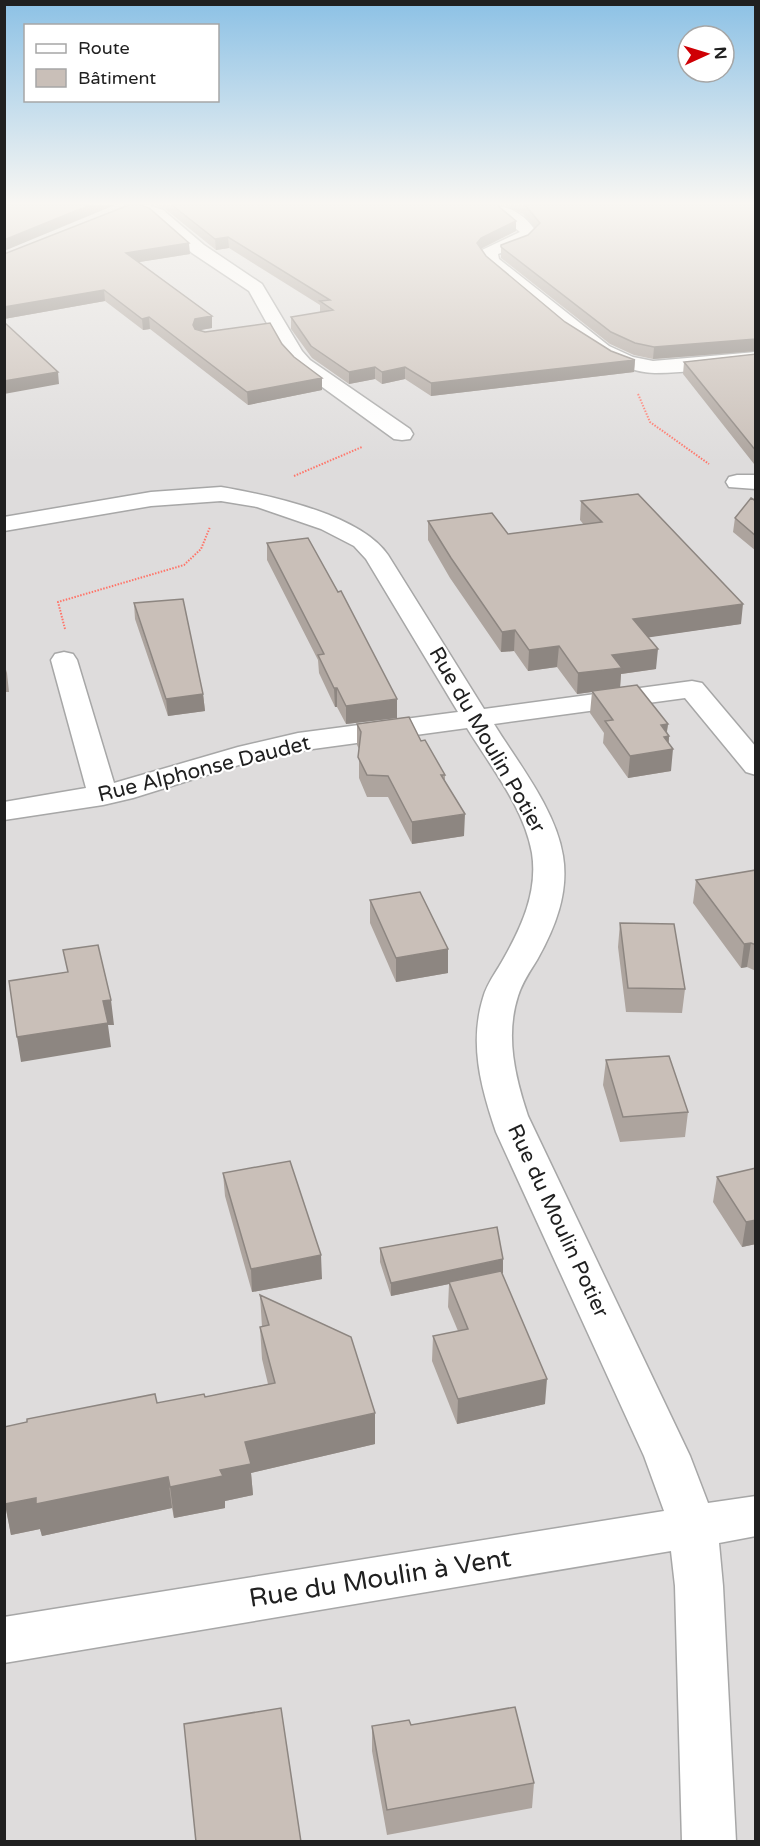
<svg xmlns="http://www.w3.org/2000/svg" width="760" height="1846" viewBox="0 0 760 1846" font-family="'Varela Round',sans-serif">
	<rect width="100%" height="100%" fill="#f1ede5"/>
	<path fill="#dedcdc" d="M5,205H755V1841H5Z"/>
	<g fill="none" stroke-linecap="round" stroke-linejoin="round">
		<g stroke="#a7a7a7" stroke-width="3">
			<path id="minor" d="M125,205H148L163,210L204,245L262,284L302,351L310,360L410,429L413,434L410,439L402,440L394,439L296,368L284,354L249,291L192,253L151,216L127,208Z
				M487,205C509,205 525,214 537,233L526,244L498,254L499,259L609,346L633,357L653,361L756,352V364C722,367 688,373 655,373C600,373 529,300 487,266L479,254L482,250L520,232Z
				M737,475H756V489L729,487L726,482L729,477Z
				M221,487C268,495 360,514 388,555L484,709L692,681L702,683L756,747V775L746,772L685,698L494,724C518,763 556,810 563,856C569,893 555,928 537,960C530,971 522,983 518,996C505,1036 515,1077 528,1116L690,1456L708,1503L756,1496V1536L719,1543L723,1586L736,1842H682L675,1586L671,1551L4,1663V1617L664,1511L644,1456L496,1132C481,1088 469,1044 483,998C487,983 497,971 504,958C522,926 538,891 532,853C524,808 491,767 467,728L298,751L255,760L133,798L103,805L4,820V802L86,788L51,660L55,654L64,652L73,654L77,660L114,783L238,747L298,733L458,712L366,559L354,546L321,529L257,507L221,501L151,506L4,531V517L151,492Z"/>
		</g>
		<path stroke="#ff7468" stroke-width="2" stroke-dasharray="1.5 1.5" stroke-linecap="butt" d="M638,394L650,422L709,464
			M294,476L362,447
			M65,629L58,602L184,565L201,549L210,527"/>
		<use href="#minor" fill="#fff" fill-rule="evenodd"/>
	</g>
	<path fill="#ada49e" d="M154,205H497L516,231L481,249L486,256L565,322L611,351L635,360L634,372L431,396L405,379L382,384L375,379L349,384L312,358L291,329V317L320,312V305L229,248L216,250L164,208Z
		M504,205H756V351L653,359L634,355L610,344L501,258V245L528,235L535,228L523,214Z
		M4,254H190L139,262L212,316V328L199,330L205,332L282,344L294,357L322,378V390L248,405L150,329L143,330L105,301L4,319Z
		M756,354V464H754L683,374L684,362Z
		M581,501L741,624L648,637L656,669L621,674L620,688L668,724L667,732L669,736V743L671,771L628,778L603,743L604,733L590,713L592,692L577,694L557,667L528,671L514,651L501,652L450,578L428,540V521L508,534L584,525L580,520Z
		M756,501V551L733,532L735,518Z
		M267,543L397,718L346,724L337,707H335L319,673L318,660L267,560Z
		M134,603L203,694L205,711L168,716L135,619Z
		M4,663L7,673L9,692H4Z
		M357,724L421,741L445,775V781L464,836L412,844L388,797H367L359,778V749L357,745Z
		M756,870V971L747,967L741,968L693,903L696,880Z
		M370,900L448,949V973L396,982L370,923Z
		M620,923L685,989L682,1013L626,1012L618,947Z
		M606,1060L688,1112L685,1137L620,1142L603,1085Z
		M756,1168V1244L742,1247L713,1202L717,1177Z
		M223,1173L322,1279L252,1292L225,1196Z
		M380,1248L503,1273H502L545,1404L457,1424L432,1361L433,1336L458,1331L448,1307L449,1284L391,1296L380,1262Z
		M260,1295L375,1444L251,1473L253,1495L225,1501V1508L174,1518L172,1508L42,1536L40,1529L11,1535L5,1504L157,1403L205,1397L268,1384L262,1359L260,1327H262Z
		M411,1725L534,1783L532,1808L387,1835L372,1751V1726Z"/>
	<path fill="#8d8681" d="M90,205H115L4,251V240Z
		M516,221V231L480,249L477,243L481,238Z
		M228,237L229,248L216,250L215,239Z
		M189,243L190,254L127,264L126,253Z
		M104,290L105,301L4,319V307Z
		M212,316V328L196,331L193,325L195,319Z
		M149,317L150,329L143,330L142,319Z
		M756,339V351L653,359L654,347Z
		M635,360L634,372L431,396V383Z
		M375,367V379L349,384V372Z
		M405,367V379L382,384V372Z
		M58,372L59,384L4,394V381Z
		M322,378V390L248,405L247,392Z
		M743,604L741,624L631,640L633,619Z
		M515,630L514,651L501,652L502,632Z
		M559,646L557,667L528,671L529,650Z
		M658,649L656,669L621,674L620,688L577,694L578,673L612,655Z
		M334,688H337V707H335Z
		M203,694L205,711L168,716L166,699Z
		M397,699V718L346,724V706Z
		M668,724L666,736H669L668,750L673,749L671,771L628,778L630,756L661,725Z
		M465,814L464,836L412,844V822Z
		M751,943L747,967L741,968L744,944Z
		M448,949V973L396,982V958Z
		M111,1000L114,1025H108L111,1047L21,1062L17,1037L103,1001Z
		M756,1220V1244L742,1247L746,1222Z
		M321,1255L322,1279L252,1292L251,1269Z
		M503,1259V1273L450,1284L449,1282V1284L391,1296V1283Z
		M547,1379L545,1404L457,1424L458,1399Z
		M375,1413V1444L251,1473L253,1495L225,1501V1508L174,1518L170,1487L220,1470L245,1442Z
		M168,1477L172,1508L42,1536L40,1529L11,1535L5,1504L36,1498Z"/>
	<path fill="#c9bfb8" stroke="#8d8681" stroke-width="1.5" d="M4,205H90L4,240Z
		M129,205H140L149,208L189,243L126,253L212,316L195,319L193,325L195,329L205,332L270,323L282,344L294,357L322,378L247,392L149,317L142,319L104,290L4,307V254Z
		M172,205H497L516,221L481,238L477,243L486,256L565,322L611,351L635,360L431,383L405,367L382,372L375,367L349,372L311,346L291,317L333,310L320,301L330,300L228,237L215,239Z
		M525,205H756V339L654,347L635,343L611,332L501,247V245L528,235L540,223Z
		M4,322L58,372L4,381Z
		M756,354V451L684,362Z
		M638,494L743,604L633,619L658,649L612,655L622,668L578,673L559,646L529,650L515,630L502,632L451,558L428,521L492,513L508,534L602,522L581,501Z
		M751,498L756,501V536L735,518Z
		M308,538L338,592L341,591L397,699L346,706L337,688H334L318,655L324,654L267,543Z
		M183,599L203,694L166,699L134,603Z
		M637,685L668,724L661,725L669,736L664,737L673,749L630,756L605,721L613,720L592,691Z
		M409,717L421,741L425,740L445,775H441L465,814L412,822L388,776L367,775L358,757L361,732L357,724Z
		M756,870V945L751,943L744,944L696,880Z
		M420,892L448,949L396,958L370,900Z
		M620,923L674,924L685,989L628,988Z
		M98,945L111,1000L103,1001L108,1023L17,1037L9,981L68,972L63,950Z
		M669,1056L688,1112L623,1117L606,1060Z
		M290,1161L321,1255L251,1269L223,1173Z
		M756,1168V1220L746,1222L717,1177Z
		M497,1227L503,1259L391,1283L380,1248Z
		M501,1271L547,1379L458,1399L433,1336L468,1329L449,1282Z
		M260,1295L351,1337L375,1413L245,1442L251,1464L220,1470L223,1476L170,1487L168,1477L36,1504V1498L5,1504L4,1427L27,1422V1419L155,1394L157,1403L204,1394L205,1397L275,1383L260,1327L269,1325Z
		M515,1707L534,1783L387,1810L372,1726L409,1720L411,1725Z
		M281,1708L301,1842H196L184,1724Z"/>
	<linearGradient id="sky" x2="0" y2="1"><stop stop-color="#8cc1e5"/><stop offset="0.44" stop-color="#f9f7f3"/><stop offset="1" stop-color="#f9f7f3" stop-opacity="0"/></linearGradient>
	<rect width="760" height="463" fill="url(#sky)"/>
	<g text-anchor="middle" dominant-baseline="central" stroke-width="4.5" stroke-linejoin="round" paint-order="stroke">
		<g font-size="21" fill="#202020" stroke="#fff">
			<text transform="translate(487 740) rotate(60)">Rue du Moulin Potier</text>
			<text transform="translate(204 769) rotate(-14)">Rue Alphonse Daudet</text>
			<text transform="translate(558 1221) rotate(65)">Rue du Moulin Potier</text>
		</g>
		<g font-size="26" fill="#202020" stroke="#fff">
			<text transform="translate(380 1578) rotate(-9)">Rue du Moulin à Vent</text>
		</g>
	</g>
	<rect width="760" height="1846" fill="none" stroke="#202020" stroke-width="12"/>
	<rect x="24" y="24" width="195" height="78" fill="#ffffff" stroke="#a6a6a6" stroke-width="1.5"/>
	<rect x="36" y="44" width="30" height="9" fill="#ffffff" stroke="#a6a6a6" stroke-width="1.5"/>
	<text x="78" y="54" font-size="18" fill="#202020">Route</text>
	<rect x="36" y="69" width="30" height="18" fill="#c9bfb8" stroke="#a6a6a6" stroke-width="1.5"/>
	<text x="78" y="84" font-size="18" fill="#202020">Bâtiment</text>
	<g transform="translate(706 54) rotate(86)"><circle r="28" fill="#ffffff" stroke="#a6a6a6" stroke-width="1.5"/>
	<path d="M0-4.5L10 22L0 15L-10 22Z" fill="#cf0005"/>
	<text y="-9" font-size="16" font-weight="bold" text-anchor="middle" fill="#202020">N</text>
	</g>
</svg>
